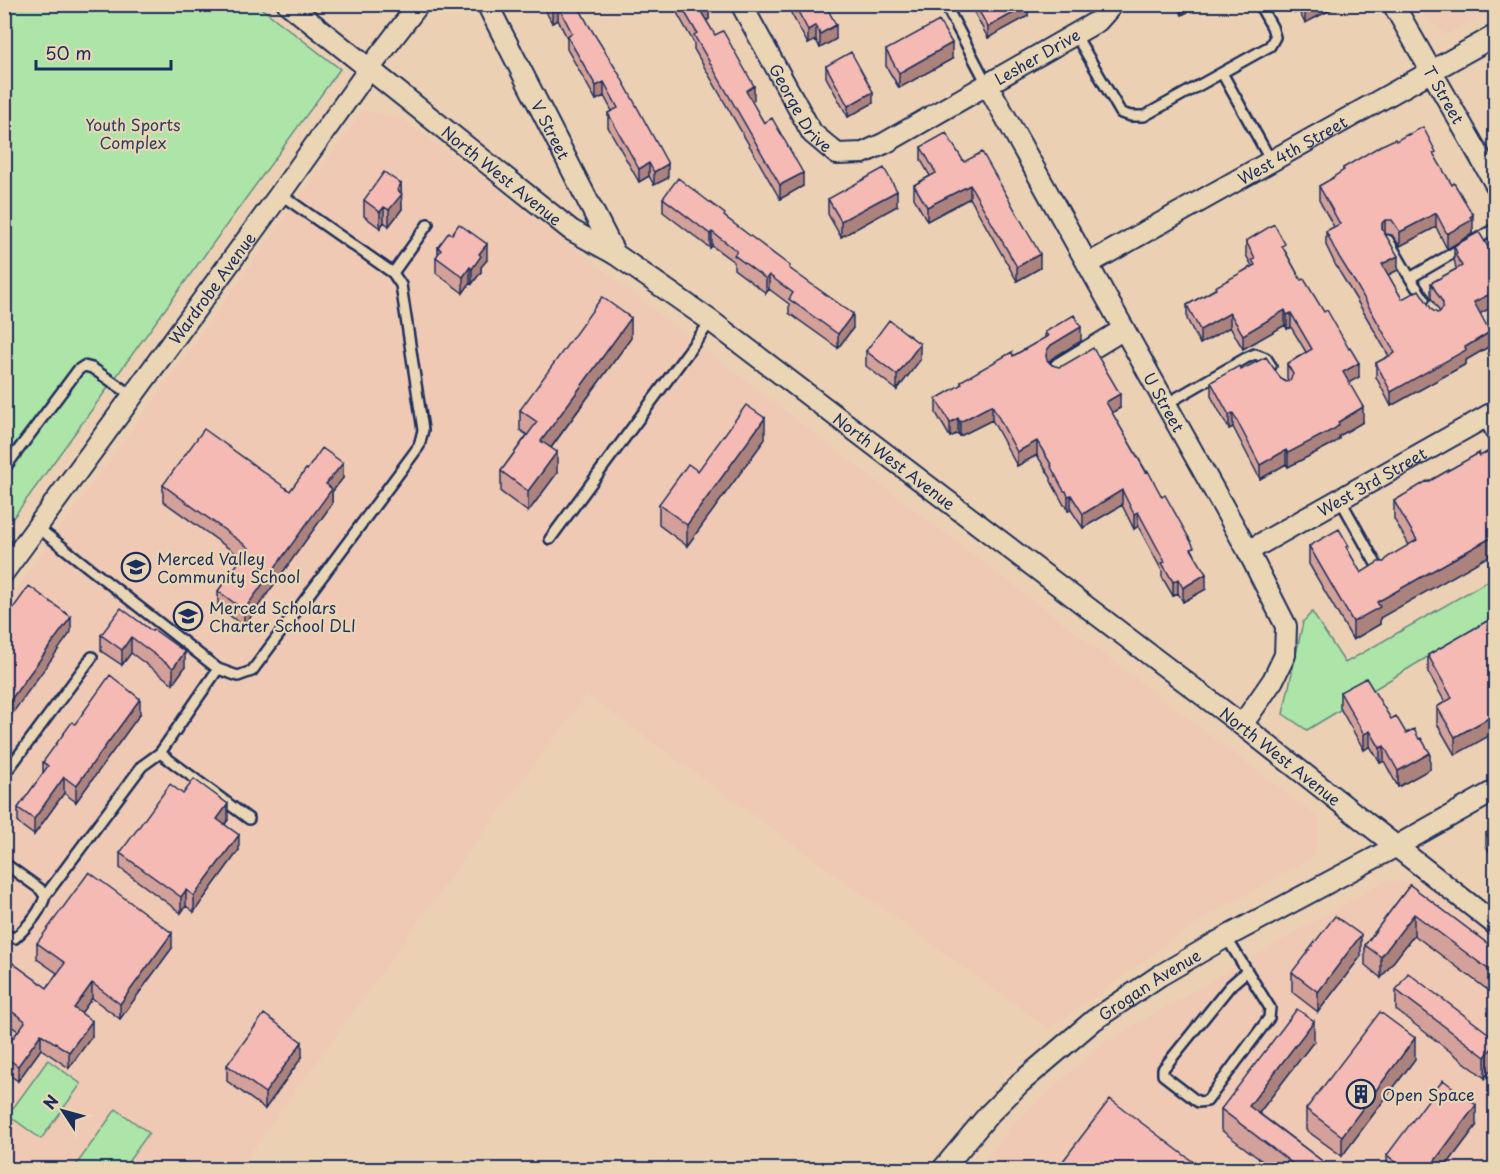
<svg xmlns="http://www.w3.org/2000/svg" width="1500" height="1174" viewBox="0 0 1500 1174" font-family="'Playpen Sans',sans-serif">
	<rect width="100%" height="100%" fill="#ecd0b4"/>
	<filter id="ink" filterUnits="userSpaceOnUse"><feTurbulence type="fractalNoise" baseFrequency=".0167" numOctaves="2"/><feDisplacementMap in="SourceGraphic" scale="12" xChannelSelector="R" yChannelSelector="G"/><feConvolveMatrix kernelMatrix="1 2 1 2 8 2 1 2 1" color-interpolation-filters="sRGB"/></filter>
	<g filter="url(#ink)">
		<path fill="#efc9b4" d="M1495,4V8L1446,35L1428,20L1419,5Z
			M363,110L403,119L533,216L802,424L1320,819L1314,857L1206,917L1049,1029L587,695L483,833L239,1169L5,1170V604Z
			M1386,880L1426,884L1495,938V1169L979,1170L1013,1124L1103,1043Z"/>
		<path fill="#ade4a7" stroke="#648a82" stroke-width="1.5" d="M5,5H257L340,69L5,529Z
			M1495,577V616L1307,730L1283,714L1303,622L1312,612L1345,663Z
			M48,1060L81,1084L41,1139L8,1115Z
			M116,1109L149,1133L123,1169H82L76,1165Z"/>
		<g fill="none" stroke-linecap="round" stroke-linejoin="round">
			<g stroke="#1b2f5e" stroke-width="14">
				<path id="lane" d="M945,4L987,84
					M1075,34L1121,113L1131,116H1144L1270,46L1275,37L1272,27L1259,4
					M1222,73L1271,161
					M1388,240L1410,278
					M393,273L428,224
					M1424,299L1410,278L1496,228
					M1166,404L1246,358L1255,354L1266,358L1271,366
					M1483,418L1496,442
					M4,469L78,370L84,366L92,368L133,396
					M1340,499L1381,573
					M37,527L218,669L238,676L252,671L411,457L419,446L423,430L401,285L393,273L280,194
					M550,539L711,321
					M160,753L249,819
					M4,767H10L92,657
					M4,863L40,889L45,896C41,912 27,927 15,938L4,935
					M45,896L142,766L160,753L218,669
					M1226,937L1270,1008L1269,1018L1207,1101L1198,1102L1163,1075V1069L1230,986L1247,971"/>
			</g>
			<g stroke="#1b2f5e" stroke-width="24">
				<g id="street">
					<path id="s1" d="M288,4L571,230L615,254L711,321L1242,725L1496,925"/>
					<path id="s2" d="M487,4L615,254"/>
					<path id="s3" d="M741,4L812,133L837,154L863,153L885,143L1098,21L1113,4"/>
					<path id="s4" d="M1393,4L1496,185"/>
					<path id="s5" d="M987,84L1248,551L1286,626L1285,655L1273,680L1242,725"/>
					<path id="s6" d="M1088,264L1496,35"/>
					<path d="M1060,368L1124,329"/>
					<path id="s7" d="M1248,551L1496,411"/>
					<path id="s8" d="M4,572L280,194L369,69L419,4"/>
					<path id="s9" d="M942,1170L989,1114L1020,1083L1094,1020L1159,976L1226,937L1395,847L1496,790"/>
				</g>
			</g>
			<use href="#lane" stroke="#ead6b4" stroke-width="9"/>
			<use href="#street" stroke="#ead6b4" stroke-width="20"/>
		</g>
		<path fill="#d3a09a" stroke="#1b2f5e" stroke-width="1.5" d="M542,4H577L668,178L654,185L649,176L639,182L608,127V113L612,111L604,96L596,100L567,49V38L558,20L552,23Z
			M672,4H709V19L706,21L754,100L751,101L764,123L803,186L780,199L694,49V43Z
			M786,4H825L836,39L820,48L816,40L808,44Z
			M974,4H1028V16L988,38L974,12Z
			M1176,4H1202L1182,15Z
			M1291,4H1334V8L1305,23L1298,10L1295,13Z
			M886,50L952,59L899,88L886,66Z
			M826,66L873,103L848,117L826,77Z
			M1496,72V89L1493,85V73Z
			M1396,141L1436,159L1473,229L1472,230V234L1447,249L1436,227L1400,246L1392,235L1385,234L1398,270L1388,275L1402,299L1437,313L1440,312L1431,298V283L1456,269L1455,263L1454,260V246L1479,232L1480,313L1490,346L1466,360V364L1391,406L1376,377V363L1389,356L1356,299L1336,266L1326,245V231L1334,227L1319,200V186L1332,179V178L1343,171V168Z
			M921,147L964,162L1040,268L1017,281L970,198L927,221L914,198V185L930,176L921,160Z
			M401,193L402,209L389,226L384,222L380,228L364,216V200Z
			M663,198L725,217L790,269L853,328L838,348L789,313V304L769,289L766,293L734,269V262L712,246L710,248L663,212Z
			M828,199L897,206L841,237L828,214Z
			M1246,241L1285,251L1301,280L1359,377L1349,382L1363,422L1339,436V439L1334,443L1288,467L1286,464L1260,479L1233,427L1229,429L1211,396V382L1241,370L1281,379L1286,382L1288,381L1287,378V364L1306,352L1291,327L1287,329L1285,325L1243,349L1230,327L1200,344L1187,319V305L1215,289L1252,266L1246,255Z
			M438,247L487,260L481,267V272L472,284L470,283L463,293L436,273V257L438,255Z
			M1045,332L1081,341L1051,359L1049,362L1052,365L1120,408L1112,413L1194,553L1206,589L1183,602L1178,593L1173,596L1162,577V571L1138,526L1134,529L1122,505L1083,528L1071,510L1068,511L1066,505H1064L1051,481V478L1037,455L1017,466L992,420L960,436L958,433L950,437L936,413V399L961,385V381L1013,356L1045,338Z
			M631,338L551,448L557,473L528,512L501,492V471L527,435L520,430V410Z
			M866,351L920,360L897,390L866,366Z
			M765,439L687,546L659,525V504L698,471Z
			M1479,453L1380,618V624L1353,640L1309,564V546L1349,552L1361,573L1384,562L1409,545L1394,519V501Z
			M307,470L343,478L332,492V504L244,626L218,607V591L242,558L163,501V485L290,491Z
			M1496,616L1455,755L1437,724V707L1445,702L1428,672V655Z
			M152,631L185,667L173,684L131,653L122,665L101,651V635Z
			M1340,692L1391,719L1406,733L1430,769L1398,787L1384,761L1380,763L1370,746L1364,750L1340,708Z
			M140,714L76,802L64,793L34,835L18,823V808L43,774V762L75,724Z
			M183,794L228,820L225,824L239,850L194,912L186,906L181,913L120,868V853Z
			M1496,827V863L1486,846V833Z
			M1410,885L1496,950V996L1414,935L1381,978L1365,965V945Z
			M37,943L172,948L120,1019L92,998L81,1013L92,1036L69,1068L41,1049L18,1081L4,1071V1050L18,1031L4,1021V957L47,988L57,973L37,959Z
			M1361,956L1318,1012L1292,992V972Z
			M1396,990L1496,1039L1485,1078L1396,1010Z
			M1314,1041L1259,1113L1334,1170H1274L1221,1130V1109Z
			M302,1057L265,1109L227,1081V1065Z
			M1415,1059L1342,1156L1306,1130V1109Z
			M1476,1126L1443,1170H1387V1155Z
			M1063,1161L1204,1170H1063Z"/>
		<path fill="#ac827d" stroke="#1b2f5e" stroke-width="1.5" d="M1182,4H1202L1182,15Z
			M1295,4H1298V10L1295,13Z
			M1311,4H1334V8L1305,23V8Z
			M709,5V19L700,24V10Z
			M1028,5V16L988,38V27Z
			M558,6V20L552,23V9Z
			M816,25V40L808,44V30Z
			M836,25V39L820,48V34Z
			M952,43V59L899,88V73Z
			M604,82V96L596,100V86Z
			M754,86V100L746,105V91Z
			M873,92V103L848,117V106Z
			M649,163V176L639,182V169Z
			M668,164V178L654,185V172Z
			M803,173V186L780,199V185Z
			M401,184L402,209L389,226V210L397,190Z
			M970,185V198L927,221V207Z
			M897,191V206L841,237V221Z
			M384,207V222L380,228V212Z
			M1436,213V227L1400,246V232Z
			M1473,215V229L1472,230V234L1447,249V234Z
			M1385,220V234L1382,237V223Z
			M712,232V246L710,248V234Z
			M487,244V260L481,267V272L472,284V269L479,254Z
			M1040,254V268L1017,281V267Z
			M1398,256V270L1382,278V264Z
			M470,267V283L463,293V277Z
			M769,275V289L766,293V279Z
			M1496,291V305L1474,317V302Z
			M1285,310V325L1243,349V335Z
			M1230,313V327L1200,344V330Z
			M1291,313V327L1287,329V315Z
			M853,314V328L838,348V334Z
			M631,318V338L541,461V441Z
			M1081,327V341L1051,359L1047,364L1046,356L1047,350L1051,345Z
			M1490,332V346L1466,360V364L1391,406V392Z
			M920,344V360L897,390V375Z
			M1359,363V377L1343,386V372Z
			M1120,394V408L1106,416V402Z
			M992,405V420L960,436V422Z
			M1363,407V422L1339,436V439L1334,443L1288,467V453Z
			M1233,413V427L1229,429V415Z
			M765,418V439L687,546V525Z
			M958,418V433L950,437V423Z
			M1037,441V455L1017,466V452Z
			M1286,450V464L1260,479V465Z
			M557,452V473L528,512V491Z
			M343,463V478L332,492V504L244,626V610L326,484Z
			M1122,490V505L1083,528V514Z
			M1071,495V510L1068,511V496Z
			M1138,512V526L1134,529V514Z
			M1496,535V552L1380,618V624L1353,640V622L1377,602Z
			M1206,574V589L1183,602V588Z
			M1178,579V593L1173,596V582Z
			M71,617V632L4,725V709Z
			M131,637V653L122,665V650Z
			M185,652V667L173,684V668Z
			M140,699V714L76,802V786Z
			M1496,714V732L1455,755V737Z
			M1370,731V746L1364,750V734Z
			M1384,746V761L1380,763V748Z
			M1430,753V769L1398,787V771Z
			M64,777V793L34,835V819Z
			M228,804V820L217,834V819Z
			M239,835V850L194,912V896Z
			M186,890V906L181,913V897Z
			M1414,914V935L1381,978V957Z
			M172,933V948L120,1019V1004Z
			M1361,935V956L1318,1012V992Z
			M92,983V998L74,1023V1008Z
			M92,1021V1036L69,1068V1052Z
			M1314,1021V1041L1249,1126V1106Z
			M41,1034V1049L18,1081V1066Z
			M1415,1038V1059L1342,1156V1136Z
			M302,1042V1057L265,1109V1093Z
			M1496,1043V1063L1485,1078V1057Z
			M1476,1105V1126L1443,1170H1428Z"/>
		<path fill="#f5bab3" stroke="#1b2f5e" stroke-width="1.5" d="M549,4H577L588,24L619,74L668,164L654,172L649,163L639,169L608,113L618,108L604,82L596,86L567,36L572,33L558,6L552,9Z
			M680,4H709V5L700,10L715,35L723,31L754,86L746,91L764,123L772,118L803,173L780,185L694,35L697,33Z
			M794,4H825L836,25L820,34L816,25L808,30Z
			M975,4H1028V5L988,27Z
			M1304,4H1311L1305,8Z
			M939,21L952,43L899,73L886,50Z
			M851,52L873,92L848,106L826,66Z
			M1423,127L1436,152L1433,153L1452,185L1454,183L1473,215L1470,217L1472,220L1447,234L1436,213L1400,232L1392,220H1385L1382,223V229L1398,256L1382,264L1402,299L1419,290L1432,310L1437,313L1440,312L1443,308V303L1431,283L1462,266L1455,254L1457,253L1454,246L1479,232L1496,260V291L1474,302L1490,332L1465,347L1466,350L1391,392L1376,363L1395,353L1356,284L1336,252L1326,231L1340,224L1319,186L1333,178H1332L1344,170L1343,168L1380,146L1395,139L1396,141L1408,134V135Z
			M946,133L964,162L982,152L1040,254L1017,267L970,185L927,207L914,185L936,173L921,147Z
			M884,168L897,191L841,221L828,199Z
			M384,172L401,184L397,190L402,194L389,210L384,207L380,212L364,200Z
			M678,178L725,214L724,216L790,266L789,268L853,314L838,334L789,299L793,293L769,275L766,279L734,255L737,251L712,232L710,234L663,198Z
			M459,224L487,244L479,254L481,256L472,269L470,267L463,277L436,257L441,250L438,247L449,232L452,234Z
			M1274,224L1285,244L1282,246L1301,280L1304,279L1324,312L1327,310L1349,349L1350,348L1359,363L1343,372L1363,407L1338,422L1339,425L1334,429L1288,453L1286,450L1260,465L1233,413L1229,415L1211,382L1239,366L1241,370L1266,357L1281,379L1286,382L1290,380L1293,374L1287,364L1312,349L1291,313L1287,315L1285,310L1243,335L1230,313L1200,330L1187,305L1216,289L1215,287L1255,265L1252,260L1255,259L1246,241Z
			M602,297L631,318L541,441L557,452L528,491L501,471L537,422L520,410Z
			M1074,315L1081,327L1051,345L1047,350L1046,356L1047,360L1052,365L1059,367L1064,365L1093,348L1120,394L1106,402L1146,472L1148,471L1162,497L1165,495L1194,547L1191,549L1206,574L1183,588L1178,579L1173,582L1162,563L1165,562L1138,512L1134,514L1122,490L1083,514L1071,495L1068,496L1066,491H1064L1051,467L1052,466L1037,441L1017,452L992,405L960,422L958,418L950,423L936,399L962,384L961,381L1012,352L1013,356L1048,336L1045,332Z
			M889,320L920,344L897,375L866,351Z
			M746,405L765,418L687,525L659,504L688,464L698,471Z
			M204,429L290,491L306,469L307,470L322,448L343,463L326,484L332,489L244,610L218,591L249,548L163,485Z
			M1496,447V535L1377,602L1380,607L1353,622L1309,546L1339,529L1349,546L1346,547L1361,573L1378,562H1384L1388,557L1417,540L1394,501L1427,481L1428,482L1479,453L1480,456Z
			M29,586L71,617L4,709V621Z
			M121,608L152,631L153,629L185,652L173,668L131,637L122,650L101,635Z
			M1496,616V714L1455,737L1437,707L1452,698L1428,655Z
			M110,675L140,699L76,786L64,777L34,819L18,808L48,766L43,762L72,722L75,724Z
			M1366,678L1391,719L1396,716L1406,733L1414,729L1419,739L1421,738L1430,753L1398,771L1384,746L1380,748L1370,731L1364,734L1340,692Z
			M194,779L228,804L217,819L239,835L194,896L186,890L181,897L120,853L170,784L183,794Z
			M1496,827V849L1486,833Z
			M89,872L172,933L120,1004L92,983L74,1008L92,1021L69,1052L41,1034L18,1066L4,1056V1050L25,1022L24,1020L4,1006V957L47,988L65,963L37,943Z
			M1410,885L1496,950V975L1414,914L1381,957L1365,945Z
			M1335,916L1361,935L1318,992L1292,972Z
			M1408,973L1496,1039V1043L1485,1057L1396,990Z
			M1297,1009L1314,1021L1249,1106L1334,1170H1301L1221,1109Z
			M1380,1012L1415,1038L1342,1136L1306,1109Z
			M264,1014L302,1042L265,1093L227,1065Z
			M1443,1080L1476,1105L1428,1170H1406L1387,1155Z
			M1110,1099L1204,1170H1074L1063,1161Z
			M126,1163L135,1170H121Z"/>
	</g>
	<defs>
		<g id="school-ring" transform="scale(1.5)"><circle r="9.5" fill="#ead6b4" stroke="#1b2f5e" stroke-width="1.5"/><path d="M0-5L7-2L0 1L-7-2ZM-4 1L0 2.5L4 1V4Q0 6-4 4Z" fill="#1b2f5e"/></g>
		<g id="building-ring" transform="scale(1.5)"><circle r="9.5" fill="#ead6b4" stroke="#1b2f5e" stroke-width="1.5"/><path d="M-4-6H4V6H1V3H-1V6H-4ZM-2.5-4.3h1.7v1.8h-1.7ZM.8-4.3h1.7v1.8H.8ZM-2.5-1h1.7V.8h-1.7ZM.8-1h1.7V.8H.8Z" fill="#1b2f5e"/></g>
	</defs>
	<g fill-rule="evenodd">
		<use href="#school-ring" x="136" y="567"/>
		<use href="#school-ring" x="188" y="616"/>
		<use href="#building-ring" x="1361" y="1094"/>
	</g>
	<g text-anchor="middle" dominant-baseline="central" stroke-width="4.5" stroke-linejoin="round" paint-order="stroke">
		<g font-size="16" fill="#1b2f5e" stroke="#ead6b4">
			<text stroke="none"><textPath href="#s3" startOffset="405">Lesher Drive</textPath></text>
			<text stroke="none"><textPath href="#s4" startOffset="104">T Street</textPath></text>
			<text stroke="none"><textPath href="#s3" startOffset="120">George Drive</textPath></text>
			<text stroke="none"><textPath href="#s2" startOffset="141">V Street</textPath></text>
			<text stroke="none"><textPath href="#s6" startOffset="234">West 4th Street</textPath></text>
			<text stroke="none"><textPath href="#s1" startOffset="274">North West Avenue</textPath></text>
			<text stroke="none"><textPath href="#s8" startOffset="352">Wardrobe Avenue</textPath></text>
			<text stroke="none"><textPath href="#s5" startOffset="364">U Street</textPath></text>
			<text stroke="none"><textPath href="#s1" startOffset="760">North West Avenue</textPath></text>
			<text stroke="none"><textPath href="#s7" startOffset="142">West 3rd Street</textPath></text>
			<text stroke="none"><textPath href="#s1" startOffset="1246">North West Avenue</textPath></text>
			<text stroke="none"><textPath href="#s9" startOffset="280">Grogan Avenue</textPath></text>
		</g>
		<g font-size="16" fill="#2a4165" stroke="#ead6b4">
			<text x="133" y="124">Youth Sports<tspan x="133" dy="18">Complex</tspan></text>
		</g>
		<g font-size="16" fill="#1b2f5e" stroke="#ead6b4" text-anchor="start">
			<text x="157" y="558">Merced Valley<tspan x="157" dy="18">Community School</tspan></text>
			<text x="209" y="607">Merced Scholars<tspan x="209" dy="18">Charter School DLI</tspan></text>
			<text x="1382" y="1094">Open Space</text>
		</g>
	</g>
	<rect width="1500" height="1174" fill="none" stroke="#ead6b4" stroke-width="24"/>
	<rect x="12" y="12" width="1476" height="1150" fill="none" stroke="#1b2f5e" stroke-width="2" filter="url(#ink)"/>
	<g transform="translate(63 1111) rotate(306)" stroke="#ead6b4" stroke-width="4.5" paint-order="stroke">
	<path d="M0-4.5L10 22L0 15L-10 22Z" fill="#1b2f5e"/>
	<text y="-9" font-size="16" font-weight="bold" text-anchor="middle" fill="#1b2f5e">N</text>
	</g>
	<path d="M36 60v9h135v-9" fill="none" stroke="#1b2f5e" stroke-width="3"/>
	<text x="45" y="60" font-size="18" fill="#1b2f5e" stroke="#ead6b4" stroke-width="4.5" paint-order="stroke">50 m</text>
</svg>
